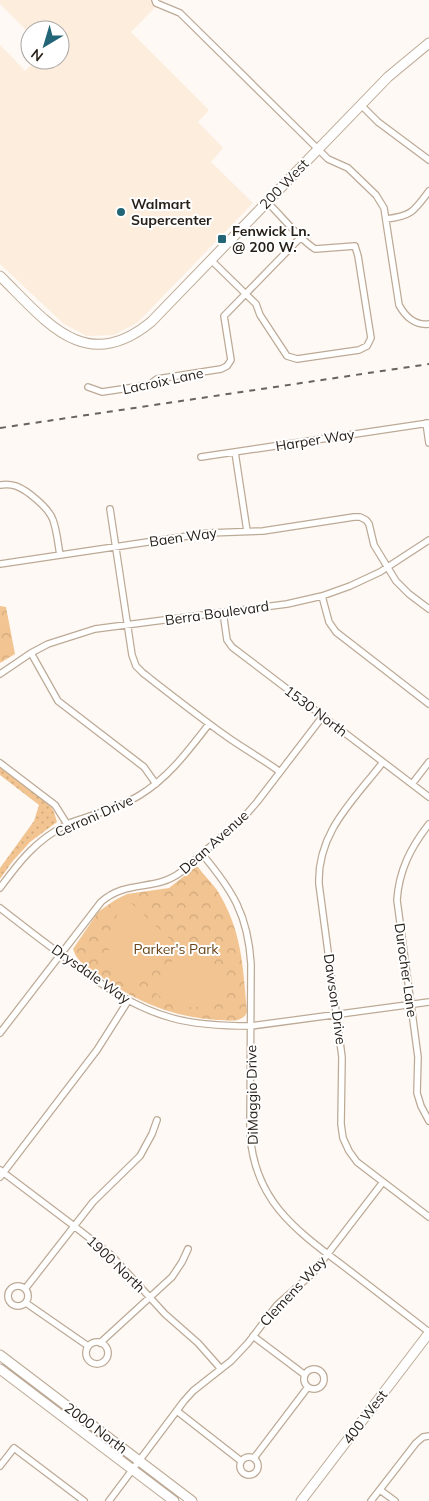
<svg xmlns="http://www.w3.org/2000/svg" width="429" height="1501" viewBox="0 0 429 1501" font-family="Mulish,sans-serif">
	<defs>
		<pattern id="grass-dots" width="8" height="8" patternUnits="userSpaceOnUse" patternTransform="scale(1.25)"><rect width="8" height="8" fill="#f2c491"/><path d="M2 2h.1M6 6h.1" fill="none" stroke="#d0a87c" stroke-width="1.8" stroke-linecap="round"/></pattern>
		<pattern id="forest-crowns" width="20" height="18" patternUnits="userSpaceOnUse" patternTransform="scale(1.25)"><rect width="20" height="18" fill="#f2c491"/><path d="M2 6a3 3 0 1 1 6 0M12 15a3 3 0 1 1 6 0" fill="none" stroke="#d0a87c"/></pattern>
	</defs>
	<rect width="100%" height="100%" fill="#fef9f5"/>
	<path fill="#fdeddc" d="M0,0H162L131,32L209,110L198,122L223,148L211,162L253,203L137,323L114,335L87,336L64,324L0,264V45L25,71L36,60H60V30H30V34L0,4Z"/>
	<path fill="url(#grass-dots)" d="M0,767L50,805L54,812L57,822L30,842L12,862L0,879V868L34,821L39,805L0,775Z"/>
	<path fill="url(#forest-crowns)" d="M0,606L6,607L15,654L0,663Z
		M197,866C203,874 211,882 217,890C242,930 243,966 247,1012C242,1024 228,1020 217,1020C171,1017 132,1000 96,973C86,966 77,962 73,949L98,912L115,900L127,894L169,888Z"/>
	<path fill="#f2c491" d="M128,900L172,941V947L129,988C101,961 103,928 128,900Z
		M188,944H194L235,986C211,1015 175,1013 149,987Z"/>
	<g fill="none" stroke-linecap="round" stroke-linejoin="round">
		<g stroke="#bdaa96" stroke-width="8">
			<path id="street" d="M155,0L156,3L180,13L328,159L348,168L376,195L384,208L399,305C405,316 415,326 429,324
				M361,105L378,122L429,160
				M386,219C412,216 414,211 429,191
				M211,260L256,304L260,315L287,356L297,359L359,350L367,346L371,338L358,256L355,246L315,249C298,238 282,216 267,202
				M88,387L102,392L149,385L157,379L221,369L227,366L231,360L224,316L301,237
				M426,423L429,443
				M235,452L247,531
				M201,457L429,423
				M0,485C5,484 10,484 16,486C27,490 49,508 53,520C57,531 58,544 60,555
				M110,509L132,655L136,666L143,673C170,694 198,716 226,736C244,749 263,759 280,772
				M0,564L208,533L263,531L354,517H360L366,520L369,524L374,545L396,581L409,594L429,609
				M322,596L329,622L336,632L429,704
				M223,612L227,640L232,647L429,797
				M31,653L58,701L144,767L156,784
				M0,674L31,653L48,644L95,629L287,604L322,596L350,586L380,572L429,540
				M383,762C354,800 317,832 319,884L342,1057L341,1124L343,1138L349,1151L357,1162L429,1217
				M0,763L55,805L67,824
				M412,784L429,762
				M429,824C411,847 399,870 397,900L418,1057L417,1093L421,1106L429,1121
				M202,854C233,891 248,915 251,964L250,1134C255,1204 299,1232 350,1271C376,1291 403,1312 429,1332
				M0,888C19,862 36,840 66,825C72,821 80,820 87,817C106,811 124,805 140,795C169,777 188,751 209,724
				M0,908C23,926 46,944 70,961C102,985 132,1007 172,1018C197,1025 225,1026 251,1026L429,1002
				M0,1033L101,902C127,879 155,892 181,872L244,817L257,802L323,716
				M0,1170L74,1226L111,1255L165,1314L198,1343L221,1369
				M0,1177L97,1050L128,1001
				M8 1296a10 10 0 1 1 20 0a10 10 0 1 1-20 0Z
				M25,1289L93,1202L140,1156L152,1134L157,1120
				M26,1303L88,1346
				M253,1336L305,1375
				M86 1353a11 11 0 1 1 22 0a11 11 0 1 1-22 0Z
				M100,1343L172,1277L182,1262L188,1249
				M304 1379a10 10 0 1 1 20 0a10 10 0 1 1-20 0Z
				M177,1411L241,1461
				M240 1466a9 9 0 1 1 18 0a9 9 0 1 1-18 0Z
				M254,1458L308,1387
				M0,1466L14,1448L84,1501
				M380,1490L395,1501
				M109,1501L184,1401L193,1391L231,1361L248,1343L277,1305L313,1273L383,1182
				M371,1501L416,1443L423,1437L429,1436"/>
		</g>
		<g stroke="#bdaa96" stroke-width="11">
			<path id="secondary" d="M0,276C46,321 85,376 151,322L388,77L429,43
				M0,1355L192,1501
				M0,1369L174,1501
				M301,1501L429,1333"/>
		</g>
		<use href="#street" stroke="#fff" stroke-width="5.5"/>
		<use href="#secondary" stroke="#fff" stroke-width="9"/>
		<path stroke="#69635c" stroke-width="2" stroke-dasharray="6 6" stroke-linecap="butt" d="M0,428L429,364"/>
	</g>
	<g fill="#216576" stroke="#fff" stroke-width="2">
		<circle cx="121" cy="212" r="5"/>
		<rect x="217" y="234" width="10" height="10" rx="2.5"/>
	</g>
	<g text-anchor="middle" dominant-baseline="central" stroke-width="4" stroke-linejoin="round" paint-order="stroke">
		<g font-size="14" fill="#282119" stroke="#fff">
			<text transform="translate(284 184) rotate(-46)">200 West</text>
			<text transform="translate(163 381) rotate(-12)">Lacroix Lane</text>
			<text transform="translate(315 440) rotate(-9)">Harper Way</text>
			<text transform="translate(183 537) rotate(-8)">Baen Way</text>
			<text transform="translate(217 613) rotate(-8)">Berra Boulevard</text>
			<text transform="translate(316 711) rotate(37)">1530 North</text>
			<text transform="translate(94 816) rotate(-24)">Cerroni Drive</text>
			<text transform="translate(214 842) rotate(-42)">Dean Avenue</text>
			<text transform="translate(406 970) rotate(82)">Durocher Lane</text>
			<text transform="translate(91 974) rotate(35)">Drysdale Way</text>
			<text transform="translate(335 999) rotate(82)">Dawson Drive</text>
			<text transform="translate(252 1095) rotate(-91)">DiMaggio Drive</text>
			<text transform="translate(116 1264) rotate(44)">1900 North</text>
			<text transform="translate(293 1291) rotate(-47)">Clemens Way</text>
			<text transform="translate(365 1417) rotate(-53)">400 West</text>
			<text transform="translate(96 1428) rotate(37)">2000 North</text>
		</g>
		<g font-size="14" font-weight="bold" fill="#282119" stroke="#fff" text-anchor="start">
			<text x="131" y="204">Walmart<tspan x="131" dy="16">Supercenter</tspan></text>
			<text x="232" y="231">Fenwick Ln.<tspan x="232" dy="16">@ 200 W.</tspan></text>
		</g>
		<g font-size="14" fill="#6a4517" stroke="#fff">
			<text x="176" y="949">Parker's Park</text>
		</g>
	</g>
	<g transform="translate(45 45) rotate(218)"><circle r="24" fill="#ffffff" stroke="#a9a6a3"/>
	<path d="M0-4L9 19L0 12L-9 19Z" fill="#216576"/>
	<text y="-8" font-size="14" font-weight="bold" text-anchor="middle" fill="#282119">N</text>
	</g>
</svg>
